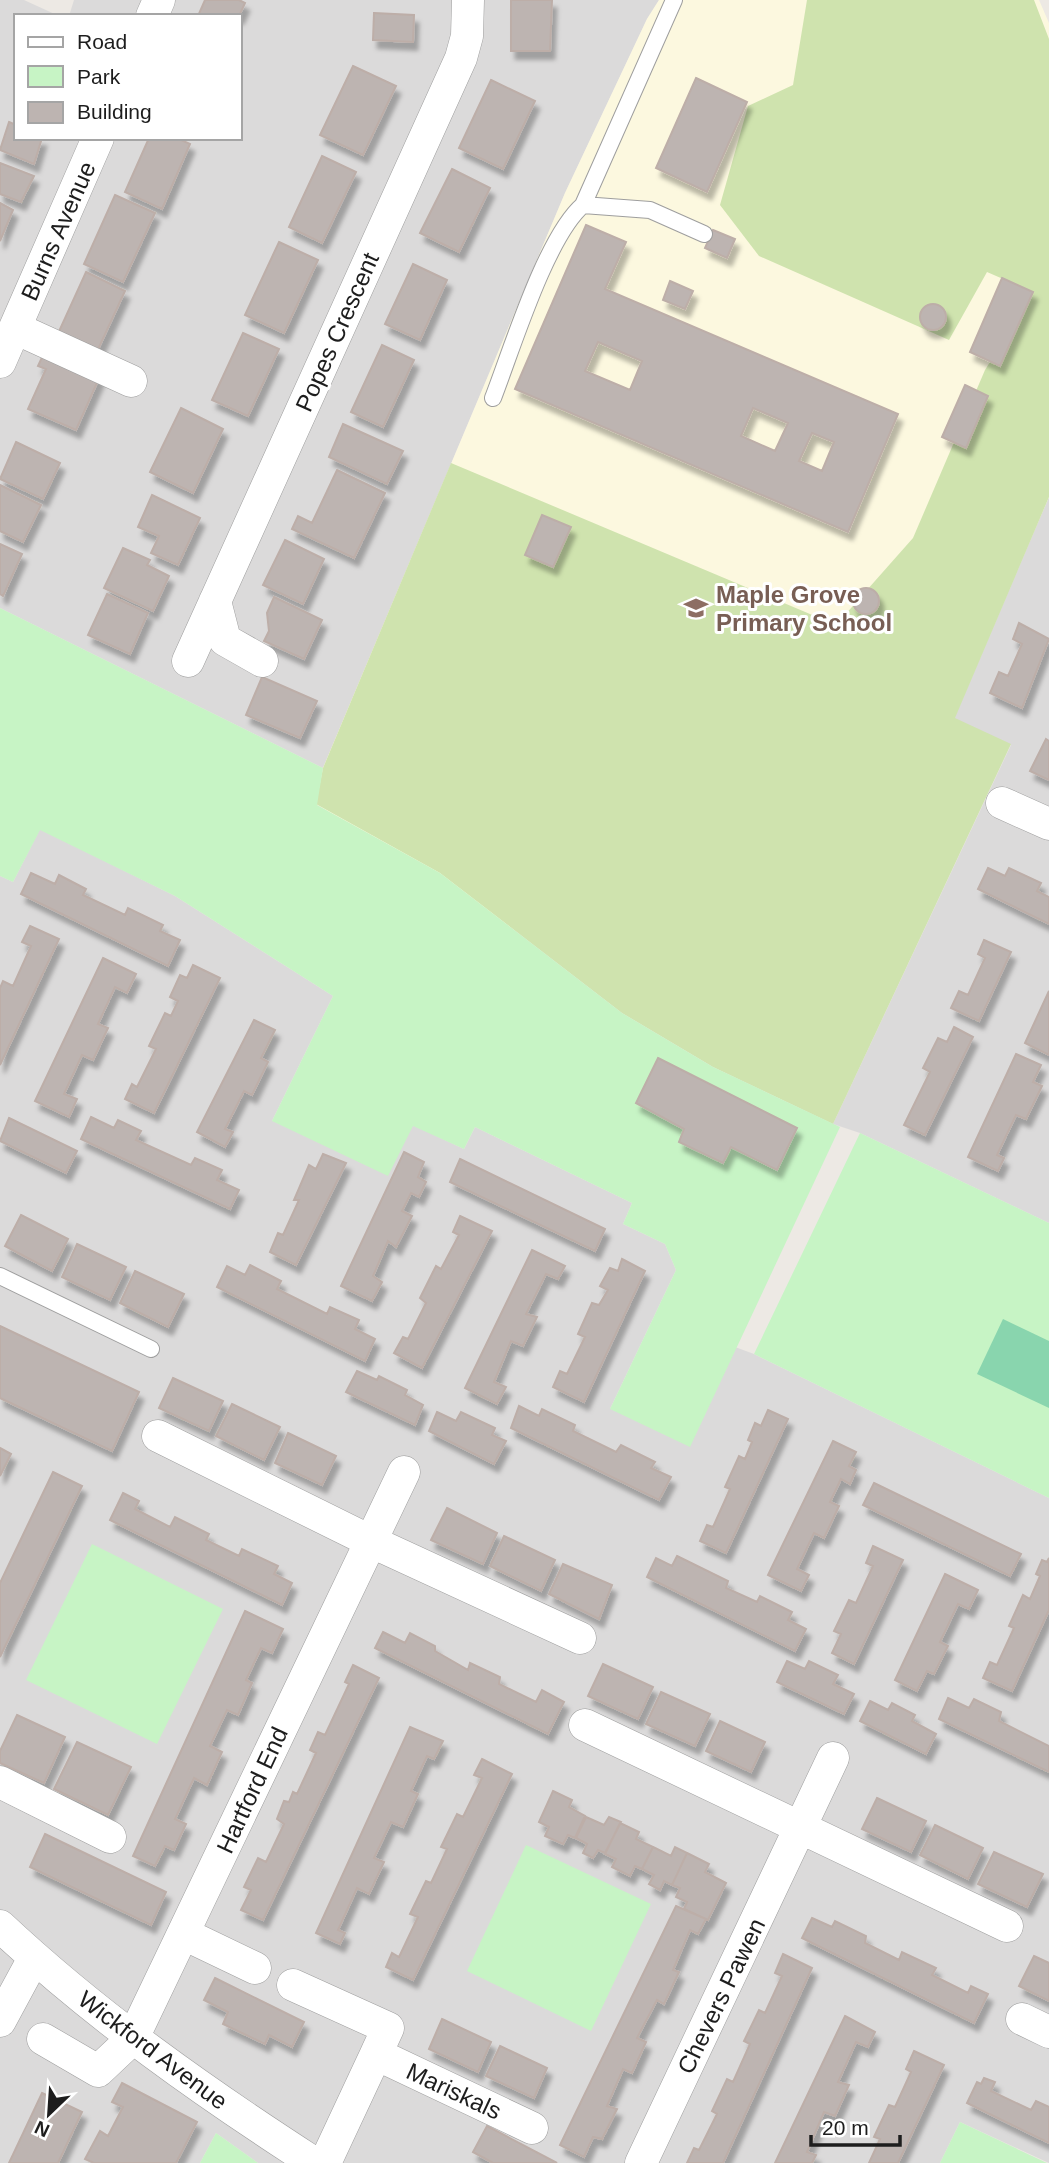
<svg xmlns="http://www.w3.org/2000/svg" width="1049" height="2163" viewBox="0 0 1049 2163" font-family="Arial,sans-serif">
	<defs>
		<filter id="shadow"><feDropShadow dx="4.5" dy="8" stdDeviation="2" flood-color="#0004"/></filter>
	</defs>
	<rect width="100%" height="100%" fill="#ede9e4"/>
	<path fill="#dbdada" d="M0,0H24L59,16H16V138H240V16H69L74,0H659L647,19L565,193L323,768L0,608Z
		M1049,497V1223L860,1133L833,1124L1011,745L954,719Z
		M40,829L175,896L333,996L272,1121L413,1125L464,1149L475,1127L632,1203L623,1224L665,1244L676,1270L610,1409L735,1347L754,1354L1049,1498V2163L960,2122L940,2163H258L216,2133L200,2163H0V876L13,882Z"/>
	<path fill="#fcf8df" d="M659,0H1039L1049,23V497L782,1100L316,804L323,768L565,193L647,19Z"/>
	<path fill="#cfe3ae" d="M807,0H1034L1049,39V497L955,718L1011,744L833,1124L713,1067L622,1013L440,873L316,804L323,768L451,463L836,625L913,538L985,370L1033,292L987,272L949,340L759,256L720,205L748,106L793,85Z"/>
	<path fill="#c7f4c5" d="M0,608L323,768L317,805L440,873L622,1013L713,1067L840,1127L690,1447L610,1409L676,1270L665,1244L623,1224L632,1203L475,1127L464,1149L413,1126L388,1176L272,1121L333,996L175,896L40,830L13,882L0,876Z
		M860,1133L1049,1223V1498L754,1354Z
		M92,1544L223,1609L157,1744L26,1680Z
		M526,1845L651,1904L591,2031L467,1971Z
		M960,2122L1047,2163H940Z
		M216,2133L258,2163H200Z"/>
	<path fill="#89d5ae" d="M1003,1319L1049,1341V1408L977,1374Z"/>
	<path fill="#bdb4b1" stroke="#bdaea8" stroke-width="2" fill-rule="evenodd" filter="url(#shadow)" d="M205,0H239L245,3L239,16H198Z
		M511,0H552L550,51H511Z
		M374,13L414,15L413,42L373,40Z
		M353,66L396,86L363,155L320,135Z
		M696,78L747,102L707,192L656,168Z
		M491,80L535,101L503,169L459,148Z
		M9,122L16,125V138H42L34,164L0,150Z
		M149,138H177L190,144L162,209L125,192Z
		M322,156L356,172L322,243L289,227Z
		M0,163L34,176L21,202L0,194Z
		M452,169L490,188L459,252L420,233Z
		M115,195L155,213L123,282L84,264Z
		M0,203L13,210L0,241Z
		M586,225L626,242L605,289L898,414L848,532L515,389ZM598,342L642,361L630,390L585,371ZM753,408L788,423L775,451L741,436ZM812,433L834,442L822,471L799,461Z
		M713,230L735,239L727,258L705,248Z
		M279,242L318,260L284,333L245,315Z
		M413,264L447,280L420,340L385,324Z
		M86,272L125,291L95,356L56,338Z
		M1002,278L1033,292L1000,366L970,352Z
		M670,281L693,291L685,309L663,300Z
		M920 317a13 13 0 1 1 26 0a13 13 0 1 1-26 0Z
		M243,333L279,349L248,416L212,400Z
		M382,345L414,360L383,427L351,412Z
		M45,351L100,376L76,430L28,409L46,369L38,366Z
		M965,385L988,396L966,448L942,437Z
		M181,408L223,429L193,493L150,472Z
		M343,424L403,451L387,484L329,457Z
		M16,442L60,463L43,499L0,479Z
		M337,470L385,493L354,558L292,529L298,516L312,523Z
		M0,485L41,505L23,542L0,531Z
		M152,495L200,518L178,565L151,553L159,536L138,527Z
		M542,515L571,527L553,567L525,555Z
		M285,540L324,559L303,604L263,585Z
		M0,544L22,554L3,596L0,594Z
		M123,548L150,560L147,565L169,576L153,611L104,588Z
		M853 601a13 13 0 1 1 26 0a13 13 0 1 1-26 0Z
		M107,594L148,613L130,654L88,635Z
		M274,597L322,620L304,659L264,641L269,631L267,613Z
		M1019,623L1049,639L1022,708L990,693L999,672L1008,676L1022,644L1013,639Z
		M262,677L317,701L300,738L246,715Z
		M1046,739L1049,741V780L1030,771Z
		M988,868L1005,876L1009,868L1041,883L1037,891L1049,897V924L978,889Z
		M31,873L55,884L59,875L86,889L83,895L125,915L128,908L163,925L160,931L180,940L168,966L21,894Z
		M30,926L59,939L0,1065V988L3,981L13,986L31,946L22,942Z
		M984,940L1011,952L979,1021L951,1008L959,991L968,995L985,958L978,954Z
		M103,958L136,974L127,993L115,987L98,1024L108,1028L93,1060L82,1055L64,1094L77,1099L69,1117L35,1101Z
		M193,965L220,978L154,1113L125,1099L132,1084L137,1087L156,1049L149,1046L165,1013L171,1016L178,1001L170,997L180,975L187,978Z
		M1049,991V1055L1025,1043Z
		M254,1020L275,1030L261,1058L268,1062L252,1095L244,1091L225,1129L233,1132L225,1147L197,1132Z
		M954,1027L973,1037L925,1135L904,1125L930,1072L923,1068L938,1038L947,1042Z
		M1016,1054L1041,1065L1033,1082L1042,1086L1026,1119L1016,1115L997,1155L1004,1158L998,1171L968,1157Z
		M658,1058L797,1128L777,1170L731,1147L723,1163L679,1142L684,1129L636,1103Z
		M91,1117L114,1128L118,1120L141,1131L136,1140L191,1165L195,1158L222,1170L217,1180L239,1190L230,1209L81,1139Z
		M9,1118L77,1151L66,1173L0,1141Z
		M404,1152L424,1162L418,1177L426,1182L419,1197L411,1193L402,1211L412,1216L396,1247L388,1241L373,1276L382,1282L372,1301L341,1286Z
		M323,1154L346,1163L296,1265L270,1252L278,1233L283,1235L299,1200H294L309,1165L316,1169Z
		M460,1159L605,1229L595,1251L450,1182Z
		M21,1215L68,1239L52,1271L5,1246Z
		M460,1216L492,1231L422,1368L394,1353L403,1337L408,1339L426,1303L420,1298L436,1266L441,1269L459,1235L453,1232Z
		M77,1244L126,1267L110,1300L62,1277Z
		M532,1250L565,1266L558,1279L546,1274L526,1314L537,1317L523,1346L511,1341L494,1382L506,1387L497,1404L465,1388Z
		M622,1259L645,1271L584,1402L553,1387L560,1371L567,1374L585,1337L578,1334L592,1303L599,1305L608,1290L600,1286L610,1268L618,1271Z
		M250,1265L281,1281L277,1289L327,1314L330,1307L359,1320L355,1329L375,1339L365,1361L217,1287L227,1266L245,1275Z
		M135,1271L184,1294L168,1327L120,1303Z
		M0,1326L139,1392L112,1451L0,1398Z
		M357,1371L377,1380L379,1376L407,1390L405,1395L423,1405L415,1425L346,1392Z
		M173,1378L223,1401L209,1431L159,1408Z
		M232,1404L280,1427L264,1460L216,1436Z
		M519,1406L539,1416L542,1409L575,1425L573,1431L616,1452L621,1445L655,1462L651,1468L671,1477L659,1500L511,1428Z
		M768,1410L788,1419L726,1553L700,1541L707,1525L713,1527L730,1489L725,1487L739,1456L745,1459L752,1442L748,1440L755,1423L761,1426Z
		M437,1412L456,1421L461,1412L495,1428L492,1435L506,1441L494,1464L429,1431Z
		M288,1433L336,1456L322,1485L275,1463Z
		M833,1441L856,1452L849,1466L856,1470L850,1484L841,1479L830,1502L839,1506L824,1538L814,1533L797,1569L809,1575L801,1591L768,1575Z
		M0,1448L11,1454L0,1476Z
		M53,1472L82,1486L0,1657V1583Z
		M874,1483L1021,1554L1010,1576L863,1505Z
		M123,1493L139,1501L135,1509L170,1527L175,1517L209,1534L206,1540L239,1556L242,1549L278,1566L274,1574L292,1583L282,1605L110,1520Z
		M447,1508L497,1533L483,1564L431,1540Z
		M504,1536L555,1560L541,1591L490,1566Z
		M873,1546L903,1560L854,1664L832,1653L841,1634L834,1631L849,1600L856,1603L873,1566L866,1563Z
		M677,1556L728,1581L726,1588L757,1602L760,1596L792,1612L788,1620L806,1629L795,1651L647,1577L656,1558L672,1566Z
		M1049,1558V1610L1012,1691L983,1678L990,1662L997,1665L1014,1628L1009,1626L1023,1595L1030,1599L1040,1576L1036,1574L1042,1560L1047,1562Z
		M563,1564L612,1585L599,1619L549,1594Z
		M945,1574L978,1590L969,1609L958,1604L940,1642L948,1646L934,1674L927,1671L917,1691L895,1680Z
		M245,1611L283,1629L272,1653L261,1648L246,1680L252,1683L238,1715L227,1710L210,1746L222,1752L207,1785L194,1778L175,1819L186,1824L174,1850L165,1846L155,1866L133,1856Z
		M383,1632L405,1643L410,1633L435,1646V1651L468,1670L470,1663L500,1677L499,1684L536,1702L542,1690L564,1702L548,1734L375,1648Z
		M787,1661L805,1669L809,1661L838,1675L833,1684L854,1694L844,1714L777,1682Z
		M603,1664L653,1687L638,1719L588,1696Z
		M353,1665L379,1678L263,1920L241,1910L251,1890L244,1887L258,1858L266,1862L284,1824L277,1819L284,1801L289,1802L293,1792L297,1794L316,1753L310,1750L318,1732L325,1735L349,1684L345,1682Z
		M661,1692L710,1714L695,1746L646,1724Z
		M948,1698L969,1708L974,1699L1001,1712L999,1721L1049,1746V1772L939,1719Z
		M870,1701L888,1710L892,1703L915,1715L912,1721L936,1734L926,1754L860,1721Z
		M17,1715L65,1737L44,1783L0,1763V1751Z
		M720,1721L765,1742L751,1772L706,1751Z
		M410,1727L443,1741L434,1759L427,1756L411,1791L418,1794L403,1827L391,1822L374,1858L384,1862L369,1894L357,1888L338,1930L345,1933L340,1944L316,1933Z
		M77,1742L131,1767L108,1815L54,1789Z
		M482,1759L512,1774L413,1980L386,1967L392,1953L399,1957L418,1917L410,1914L426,1881L431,1883L447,1849L441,1847L457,1814L463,1817L482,1778L474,1775Z
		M553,1791L572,1800L569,1807L585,1816L575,1838L568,1835L563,1844L545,1836L549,1827L539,1822Z
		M877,1798L926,1821L911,1852L862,1829Z
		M586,1817L604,1825L609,1817L621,1822L605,1853L598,1850L593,1858L583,1853L587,1844L576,1838Z
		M620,1823L639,1832L636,1839L653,1847L642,1869L635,1866L630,1876L612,1867L616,1859L605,1854Z
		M935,1825L983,1848L968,1879L920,1855Z
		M45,1834L166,1892L151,1925L30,1867Z
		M653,1847L671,1856L675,1847L687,1853L672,1885L664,1881L660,1890L649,1884L654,1875L642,1869Z
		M994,1852L1043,1874L1027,1907L978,1884Z
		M687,1853L709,1864L705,1872L726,1883L708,1920L684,1909L687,1902L676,1897L680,1888L672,1885Z
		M676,1906L706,1919L698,1934L690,1930L673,1970L679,1972L664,2004L657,2000L637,2038L646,2042L632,2073L623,2069L607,2106L617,2109L602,2139L593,2137L584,2157L560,2145Z
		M812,1918L832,1927L835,1921L866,1936L865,1943L899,1960L902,1952L936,1968L932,1975L968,1993L971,1986L988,1994L974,2023L802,1938Z
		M783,1954L812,1968L723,2163H687L694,2148L699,2150L717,2114L712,2111L727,2079L733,2082L750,2044L744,2041L759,2010L765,2013L782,1976L775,1973Z
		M1034,1956L1049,1963V2001L1019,1986Z
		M215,1978L304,2022L292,2047L269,2035L265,2044L223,2024L228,2012L204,2000Z
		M845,2016L875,2032L868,2047L856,2042L838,2082L849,2085L835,2116L824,2112L807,2152L816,2155L812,2163H775Z
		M442,2019L491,2042L478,2072L429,2049Z
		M500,2046L547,2068L534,2098L486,2076Z
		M914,2051L944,2065L898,2163H869L880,2139L874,2137L889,2105L895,2107L911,2072L906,2069Z
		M984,2078L995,2082L991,2091L1031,2110L1036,2101L1049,2107V2143L967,2103L977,2082L981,2084Z
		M122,2083L197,2122L176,2163H94L85,2159L100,2131L108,2136L123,2107L112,2102Z
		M42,2093L82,2112L58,2163H9Z
		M487,2126L557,2163H493L473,2152Z"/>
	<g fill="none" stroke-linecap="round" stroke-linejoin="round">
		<g stroke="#9e9e9e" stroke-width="18">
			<path id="lane" d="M583,205L650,210L704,234
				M493,398C512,349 546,237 583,205L674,0
				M0,1276L151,1349"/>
		</g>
		<g stroke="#9e9e9e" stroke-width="33">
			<path id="street" d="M152,16L159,0
				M15,328L131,381
				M0,362L98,138
				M215,601L225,640L262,661
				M188,661L461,58L467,36L468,0
				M1002,803L1049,824
				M158,1436L372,1542L580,1638
				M585,1725L1007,1926
				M0,1782L110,1837
				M0,1926C96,2016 204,2092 314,2163
				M184,1934L255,1968
				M293,1985L388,2028L376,2054L532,2128
				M1022,2019L1049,2032
				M0,2021L34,1958
				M43,2039L98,2071L133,2038L404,1472
				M325,2163L376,2054
				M641,2163L833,1758"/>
		</g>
		<use href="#lane" stroke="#fff" stroke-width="16"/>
		<use href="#street" stroke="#fff" stroke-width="32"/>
	</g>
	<defs>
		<g id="school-bare" transform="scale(1.89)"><path d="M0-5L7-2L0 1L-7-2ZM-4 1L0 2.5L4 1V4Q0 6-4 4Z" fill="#8d6e63" stroke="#fff" stroke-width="2.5" paint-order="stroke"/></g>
	</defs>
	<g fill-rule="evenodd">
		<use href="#school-bare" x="696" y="608"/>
	</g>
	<g text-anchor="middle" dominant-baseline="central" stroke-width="6" stroke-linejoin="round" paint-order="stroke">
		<g font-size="24" fill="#1d1d1d" stroke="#fff">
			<text transform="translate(58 231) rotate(-66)">Burns Avenue</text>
			<text transform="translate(337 332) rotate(-66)">Popes Crescent</text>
			<text transform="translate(252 1790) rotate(-65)">Hartford End</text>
			<text transform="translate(721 1996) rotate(-64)">Chevers Pawen</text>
			<text transform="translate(153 2050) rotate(37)">Wickford Avenue</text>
			<text transform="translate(454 2091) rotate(25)">Mariskals</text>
		</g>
		<g font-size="24" font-weight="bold" fill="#785e54" stroke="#fff" text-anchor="start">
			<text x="716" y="594">Maple Grove<tspan x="716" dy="28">Primary School</tspan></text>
		</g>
	</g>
	<rect x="14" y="14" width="228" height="126" fill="#ffffff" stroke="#a5a5a5" stroke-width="2"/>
	<rect x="28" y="37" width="35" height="10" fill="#ffffff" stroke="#a5a5a5" stroke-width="2"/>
	<text x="77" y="49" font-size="21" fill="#1d1d1d">Road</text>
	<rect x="28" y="66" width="35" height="21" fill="#c7f4c5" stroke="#a5a5a5" stroke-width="2"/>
	<text x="77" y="84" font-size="21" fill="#1d1d1d">Park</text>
	<rect x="28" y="102" width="35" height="21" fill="#bdb4b1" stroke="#a5a5a5" stroke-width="2"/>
	<text x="77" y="119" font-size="21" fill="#1d1d1d">Building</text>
	<g transform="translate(49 2114) rotate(205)" stroke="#ffffff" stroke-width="5" paint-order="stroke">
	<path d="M0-5L12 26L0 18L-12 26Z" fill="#1d1d1d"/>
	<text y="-10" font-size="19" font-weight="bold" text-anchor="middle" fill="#1d1d1d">N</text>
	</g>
	<path d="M811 2135v10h89v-10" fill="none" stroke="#1d1d1d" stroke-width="3.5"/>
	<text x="822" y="2135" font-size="21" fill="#1d1d1d" stroke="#ffffff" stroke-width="5" paint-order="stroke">20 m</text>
</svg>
